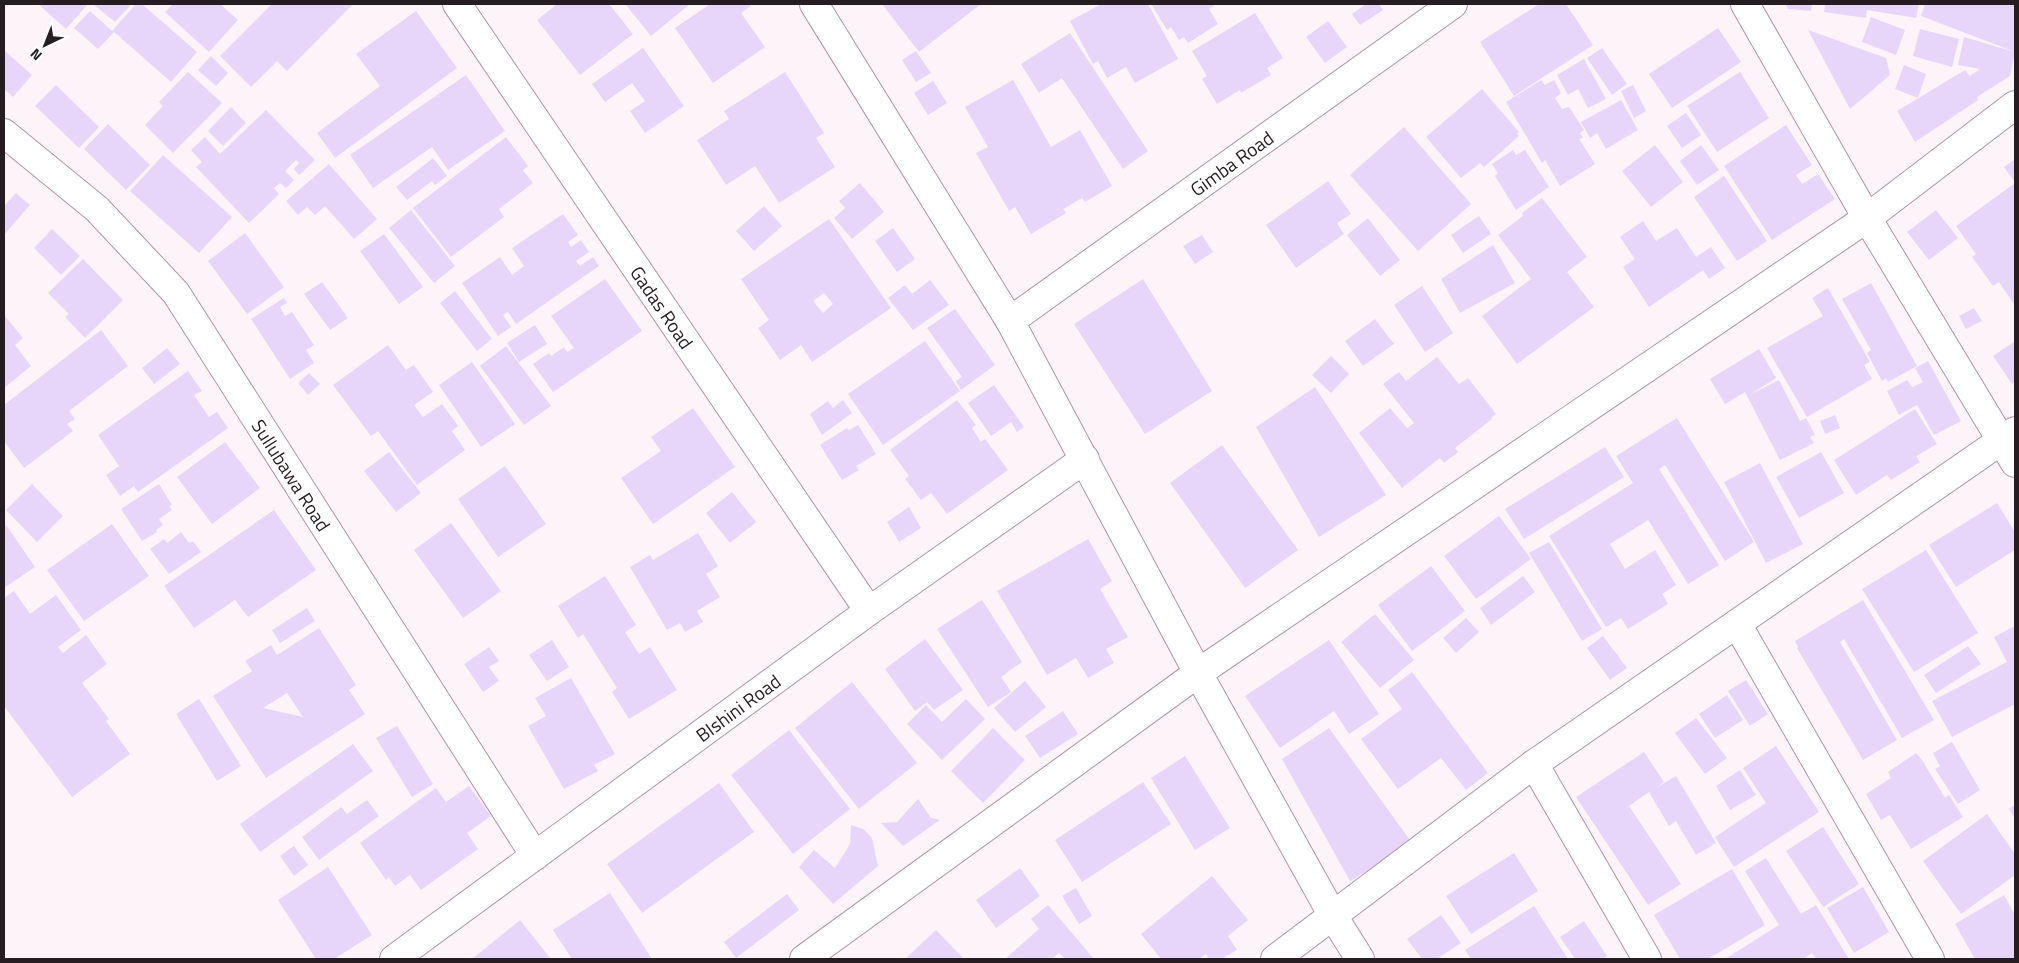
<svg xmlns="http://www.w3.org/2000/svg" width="2019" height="963" viewBox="0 0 2019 963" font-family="'Titillium Web',sans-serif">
	<rect width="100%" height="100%" fill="#fdf4fa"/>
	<path fill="#e7d6fa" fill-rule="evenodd" d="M38,4H88L66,29Z
		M93,4H127L130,6L115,22Z
		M136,4H142L197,52L171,82L114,32L98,49L74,28L90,11L112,31Z
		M173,4H220L238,20L209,52L165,12Z
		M272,4H353L287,71L277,61L251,87L220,56Z
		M557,4H609L633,34L580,75L537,20Z
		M628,4H690L651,36L626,5Z
		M710,4H750L751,6L741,13L765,47L713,83L675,28Z
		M882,4H981L919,52Z
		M1101,4H1148L1178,59L1135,83L1126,67L1107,78L1098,61L1093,64L1070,21Z
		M1151,4H1213L1214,6L1209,9L1218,24L1188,43L1184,37L1179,40L1171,27L1167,30Z
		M1366,4H1379L1383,10L1360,25L1352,14Z
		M1539,4H1566L1593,45L1514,96L1480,42Z
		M1785,4H1812L1811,11L1788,9Z
		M1825,4H1919L1916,18L1867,10L1866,18L1824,12Z
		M1925,4H2015V52L1921,16Z
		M416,11L457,68L335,158L317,133L380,86L356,54Z
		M1255,13L1283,58L1267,68L1271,75L1241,93L1240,90L1217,104L1202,79L1207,76L1192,51Z
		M1871,17L1905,30L1896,55L1862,42Z
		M1328,21L1347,47L1325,63L1306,37Z
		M1718,28L1741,62L1672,108L1649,74Z
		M1920,29L1959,39L1952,67L1913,56Z
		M1808,30L1886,58L1890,75L1850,109Z
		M1070,33L1148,151L1123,169L1062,78L1039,93L1021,64Z
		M1964,37L2015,52L2010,76L1977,97L1978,100L1915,142L1897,111L1965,70L1970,76L1980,69L1958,65Z
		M643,48L684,106L645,133L630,111L645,101L632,83L605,102L592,84Z
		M1602,48L1627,84L1612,95L1587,58Z
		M4,50L32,75L13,97L4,89Z
		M916,51L931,73L916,82L902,60Z
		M211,56L228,73L216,86L198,70Z
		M1584,59L1606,99L1588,108L1578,89L1568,95L1557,75Z
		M1904,65L1926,74L1918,98L1895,89Z
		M188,72L222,103L173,153L145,125L163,106L159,102Z
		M785,72L824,133L816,138L835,167L779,203L755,166L726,185L697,140L729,119L724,111Z
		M1740,72L1769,118L1717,152L1687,106Z
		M466,75L505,131L448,170L432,147L373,188L350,155Z
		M1013,80L1051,147L1080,130L1112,186L1085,202L1082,198L1063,209L1066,213L1031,234L1015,207L1009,211L976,153L988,147L965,107Z
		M1541,80L1545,85L1554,80L1561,93L1555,98L1562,109L1569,107L1584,130L1580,133L1583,138L1579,139L1595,164L1560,186L1545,160L1542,163L1506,102Z
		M933,81L947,103L928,115L914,93Z
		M56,85L99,127L79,148L35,106Z
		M1633,85L1646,111L1634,118L1621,91Z
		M1482,89L1519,132L1517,133L1519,136L1484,167L1480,163L1461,178L1426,137Z
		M1621,100L1638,130L1606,149L1597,133L1590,138L1581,122Z
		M231,107L246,123L223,146L208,131Z
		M266,110L315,160L299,175L294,169L299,163L296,160L285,171L294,180L286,188L280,183L274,188L279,194L249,223L196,167L202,162L191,150L205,137L220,154Z
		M1686,113L1701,135L1682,148L1667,126Z
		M108,124L150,165L126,190L84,149Z
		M1786,125L1812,165L1796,175L1802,184L1818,174L1835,199L1772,240L1724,166Z
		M1404,127L1471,204L1418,251L1350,175Z
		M506,137L528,166L523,170L533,183L499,209L504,217L451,257L413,208Z
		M1655,145L1683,182L1651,207L1622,171Z
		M1701,145L1719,170L1697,185L1680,161Z
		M1513,150L1516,155L1525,150L1549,187L1516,210L1495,176L1498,173L1492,164Z
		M163,155L232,217L199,253L130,191Z
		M433,158L447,176L435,185L432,181L407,200L396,187Z
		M2015,159V182L2004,167Z
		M329,164L377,219L354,239L325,206L315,215L307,207L298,215L286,201Z
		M1724,176L1767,241L1737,261L1694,197Z
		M1328,181L1351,214L1337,223L1344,234L1296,268L1266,225Z
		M860,183L884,212L852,239L834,218L845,208L839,201Z
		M2015,183V306L1999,282L1993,286L1972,257L1976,254L1956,226Z
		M16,193L30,205L4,235V206Z
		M1542,198L1587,257L1567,272L1594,307L1517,364L1482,316L1531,279L1498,235L1523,216L1522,213Z
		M764,206L782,226L754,251L736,231Z
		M411,210L455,266L434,283L389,228Z
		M1936,210L1958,238L1929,260L1907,232Z
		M563,214L578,235L568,242L571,247L581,240L589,252L576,261L580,266L593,257L599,266L516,324L508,312L503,315L511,327L498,336L462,283L500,257L512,275L524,266L512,248Z
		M1479,216L1491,234L1463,253L1451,235Z
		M1368,218L1400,260L1380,276L1347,235Z
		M829,219L891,308L812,362L801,345L780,360L758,328L769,320L741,279ZM824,293L833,304L823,313L813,301Z
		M1643,221L1656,241L1677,228L1696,257L1711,247L1725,268L1709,279L1703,270L1649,307L1623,267L1635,259L1620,237Z
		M893,228L915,259L897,272L875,241Z
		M52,229L80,256L61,275L34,248Z
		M245,233L284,287L247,314L208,261Z
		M384,234L423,287L399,304L360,251Z
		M1202,235L1213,252L1195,264L1183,246Z
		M1493,245L1515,283L1460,313L1441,279Z
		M83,259L123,300L85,338L65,317L69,314L48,293Z
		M605,279L642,331L553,392L533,364L549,353L551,356L564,347L567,352L574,348L551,316Z
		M1143,279L1212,391L1145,434L1074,324Z
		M930,280L949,305L913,330L888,298L905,285L912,294Z
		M322,282L348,318L330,330L304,294Z
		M1871,283L1917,366L1888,382L1886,378L1882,381L1867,353L1871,350L1842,299Z
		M1422,286L1453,333L1425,352L1394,305Z
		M1828,288L1870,362L1864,365L1872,379L1807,417L1767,348L1823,316L1812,298Z
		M455,291L492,339L477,351L440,303Z
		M284,298L287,303L280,307L285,316L292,312L314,345L306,350L314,363L290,379L251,319Z
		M1974,308L1982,321L1966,329L1959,316Z
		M955,309L995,365L961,390L956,381L962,377L927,328Z
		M4,315L23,338L15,345L31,366L4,388Z
		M1375,319L1394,344L1363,366L1345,341Z
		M535,325L547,344L519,362L507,343Z
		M101,330L128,366L69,411L75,419L67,424L73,431L24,468L4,441V405Z
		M925,341L960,391L883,445L848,394Z
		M2015,341V381L2012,384L1993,356Z
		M388,345L406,370L414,365L433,392L414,405L423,417L442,404L458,426L452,431L465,450L417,485L378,431L371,436L333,385Z
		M506,346L551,406L524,425L480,366Z
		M167,348L180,364L154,384L142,368Z
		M1759,349L1776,378L1751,394L1779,380L1800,421L1806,418L1815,435L1810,437L1814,443L1780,460L1745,392L1725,404L1710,379Z
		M1331,356L1349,374L1331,393L1312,375Z
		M1437,357L1459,384L1468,378L1496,414L1491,418L1492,419L1455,448L1458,452L1444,463L1440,458L1402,488L1359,433L1390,408L1407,428L1414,423L1383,384L1399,372L1406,381Z
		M1928,361L1961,421L1934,435L1917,405L1899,415L1887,391L1907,380L1912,387L1923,382L1915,368Z
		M472,362L515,424L481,447L439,385Z
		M188,371L202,391L194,395L209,417L217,412L228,428L138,492L134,486L120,496L106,475L119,466L98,435Z
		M309,373L320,384L308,395L298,383Z
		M994,385L1024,427L1017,432L1011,422L991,436L968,403Z
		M1315,387L1386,495L1319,537L1256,427Z
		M843,400L852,413L822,435L810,414L828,401L833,408Z
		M957,400L976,425L972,428L981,442L985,439L1008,470L947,514L931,493L921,500L905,479L909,476L890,450Z
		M693,408L735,467L653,524L621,478L661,451L651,437Z
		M1915,409L1937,444L1916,456L1920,462L1891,480L1887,475L1856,495L1834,460Z
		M1835,415L1840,428L1825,434L1820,421Z
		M1677,418L1754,542L1725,561L1665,465L1659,469L1719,565L1688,584L1648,520L1610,544L1625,569L1655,550L1676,585L1662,594L1668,604L1628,629L1621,618L1606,627L1549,536L1633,483L1616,456Z
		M858,425L876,454L856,466L859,470L842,480L820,445L847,428L849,430Z
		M225,442L260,488L212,524L177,477Z
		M1222,445L1298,550L1245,588L1170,483Z
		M1605,447L1624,477L1524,539L1505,509Z
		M389,452L421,493L396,512L364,471Z
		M1821,452L1844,493L1799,518L1776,477Z
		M1760,463L1803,544L1766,563L1724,482Z
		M505,466L546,524L498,557L458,499Z
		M32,484L63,516L37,542L6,510Z
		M159,484L172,505L169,506L172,510L159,519L163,525L156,530L157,532L142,541L121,509Z
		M732,492L756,522L730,543L706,513Z
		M1997,503L2015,532V550L1956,587L1929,545Z
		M909,507L921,528L899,542L887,522Z
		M274,510L316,570L248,617L235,600L194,628L164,586Z
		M1499,516L1531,559L1476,599L1444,556Z
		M451,523L501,591L463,618L414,550Z
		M112,524L149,576L84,621L47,570Z
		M6,525L35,567L4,588V527Z
		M181,532L189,543L193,541L201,552L169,574L150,549L164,539L167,543Z
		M698,533L718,566L706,574L720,597L697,611L703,622L685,632L680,623L667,630L630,567L650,555L653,560Z
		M1088,539L1112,581L1100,589L1128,637L1106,649L1114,663L1088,678L1076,658L1047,675L997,591Z
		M1549,542L1602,629L1582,641L1529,553Z
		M1926,550L1978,633L1914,672L1862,589Z
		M1431,566L1465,611L1412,651L1378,605Z
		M605,576L636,625L625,632L639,654L650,647L677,690L629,719L612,692L617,688L583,634L578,638L558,606Z
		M1523,576L1535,592L1491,625L1480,608Z
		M14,591L30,614L56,595L81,630L58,647L63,653L86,635L107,664L82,683L109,719L106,721L130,754L72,797L4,706V598Z
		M982,600L1022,662L1001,677L1011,692L988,707L937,629Z
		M1863,600L1934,720L1902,738L1844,639L1840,642L1897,740L1863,760L1797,648L1798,647L1795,641Z
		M307,608L315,621L280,643L272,630Z
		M1375,614L1414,660L1380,688L1341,642Z
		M1466,618L1479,632L1456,653L1443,638Z
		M2015,626V704L1952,737L1932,701L2007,662L1994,637Z
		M319,628L356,685L349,690L365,714L266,778L213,696L252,671L245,661L271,645L277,655ZM287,693L303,717L263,708Z
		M1603,636L1627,668L1610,680L1587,648Z
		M925,639L963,690L934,710L927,702L915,711L885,669Z
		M552,640L569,667L547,681L529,655Z
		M1329,640L1379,714L1349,734L1334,711L1280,748L1245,696Z
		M1968,646L1981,664L1936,693L1924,675Z
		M489,647L499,661L489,667L499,681L483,692L464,664Z
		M1412,672L1488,773L1466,790L1441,758L1398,789L1361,739L1402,709L1388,690Z
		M571,678L615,754L594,765L598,771L564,789L528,726L546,716L535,698Z
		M1746,680L1768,714L1750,726L1728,691Z
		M1025,681L1046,707L1015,732L994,708Z
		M852,682L917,763L859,809L795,728Z
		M1727,695L1743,720L1715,738L1699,714Z
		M199,699L241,766L217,781L176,714Z
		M966,699L985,719L942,760L907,724L926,705L942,722Z
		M1063,711L1078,734L1040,758L1025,736Z
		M1696,718L1727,758L1705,774L1675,733Z
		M397,726L433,784L412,797L376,738Z
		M993,728L1025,760L983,803L951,771Z
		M1329,728L1412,843L1350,881L1282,759Z
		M789,730L850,809L793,854L731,775Z
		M1952,742L1980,790L1958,804L1935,769L1940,766L1933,753Z
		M353,744L373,771L260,852L240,824Z
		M1776,746L1819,812L1734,867L1715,837L1766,803L1743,768Z
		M1644,752L1664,782L1656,788L1676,776L1716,843L1696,855L1676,821L1669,826L1649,792L1629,806L1681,884L1648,905L1576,797Z
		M1916,753L1922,760L1945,798L1949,795L1963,817L1911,849L1890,815L1881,820L1866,794L1891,778L1888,772Z
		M1185,756L1230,828L1195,850L1151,778Z
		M1740,770L1756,795L1730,810L1716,786Z
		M1143,782L1171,824L1082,882L1055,840Z
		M719,783L754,832L642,913L607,864Z
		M469,786L491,816L467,833L478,849L421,890L410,875L395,886L389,877L386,880L360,843L436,788L446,802Z
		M918,799L931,818L940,820L903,846L881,823L897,822Z
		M367,800L379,816L319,860L302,837L341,807L347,814Z
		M2015,805V819L2009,809Z
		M1987,814L2015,854V875L1961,914L1923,861Z
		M851,825L863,829L872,838L878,866L833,904L799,867L814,850L835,868L850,844Z
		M1823,827L1859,884L1823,907L1786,851Z
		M294,846L308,865L294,876L280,856Z
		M1514,853L1538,891L1471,934L1446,896Z
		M1766,858L1801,914L1816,905L1849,959H1816L1812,953L1803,959H1725L1779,925L1745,871Z
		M328,867L372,935L334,959H316L278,900Z
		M1020,868L1040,896L996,928L976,900Z
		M1732,869L1765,925L1708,959H1680L1654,915Z
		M1212,876L1248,920L1228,936L1237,950L1221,959H1209L1206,954L1199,959H1161L1141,934Z
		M1863,887L1889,932L1854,953L1827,908Z
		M1076,888L1092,916L1079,924L1062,896Z
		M610,893L652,959H572L553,930Z
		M787,894L799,910L736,958L724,942Z
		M2004,895L2015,915V959H1975L1955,924Z
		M1048,905L1094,959H1065L1059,953L1051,959H1008L1007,957L1039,929L1031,919Z
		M1534,906L1568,959H1471L1465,950Z
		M1441,915L1461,943L1437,959H1422L1407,939Z
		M520,920L551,959H472Z
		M1584,921L1607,956L1602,959H1575L1560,937Z
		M936,930L964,959H905Z"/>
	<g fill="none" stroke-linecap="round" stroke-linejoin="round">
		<g stroke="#ad97a6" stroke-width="30">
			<g id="minor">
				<path id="s1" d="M457,4L869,611"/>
				<path d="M814,4L1010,321L1198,673L1333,916L1360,959"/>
				<path d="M1745,4L1867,218L2015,463"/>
				<path id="s2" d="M4,133L97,209L176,293L535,856"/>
				<path id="s3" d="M1010,321L1453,4"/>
				<path d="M1737,624L1930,959"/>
				<path d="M1534,764L1647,959"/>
				<path id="s4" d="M394,959L869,611L1085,459"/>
				<path d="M804,959L1198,673L1867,218L2015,105"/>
				<path d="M1275,959L1534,764L2015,431"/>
			</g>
		</g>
		<use href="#minor" stroke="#fff" stroke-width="28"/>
	</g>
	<g text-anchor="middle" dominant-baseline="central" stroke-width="5" stroke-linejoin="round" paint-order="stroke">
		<g font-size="19" fill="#251d22" stroke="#fff">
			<text stroke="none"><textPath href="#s3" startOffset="272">Gimba Road</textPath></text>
			<text stroke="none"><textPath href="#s1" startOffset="366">Gadas Road</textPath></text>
			<text stroke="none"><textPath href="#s2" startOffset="451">Sullubawa Road</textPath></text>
			<text stroke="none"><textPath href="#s4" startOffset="426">BIshini Road</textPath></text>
		</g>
	</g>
	<rect width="2019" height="963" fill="none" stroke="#251d22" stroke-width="10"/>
	<g transform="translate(45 45) rotate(223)" stroke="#ffffff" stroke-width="4" paint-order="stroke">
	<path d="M0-4L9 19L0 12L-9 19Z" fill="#251d22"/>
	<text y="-8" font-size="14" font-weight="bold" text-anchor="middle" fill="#251d22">N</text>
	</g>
</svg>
